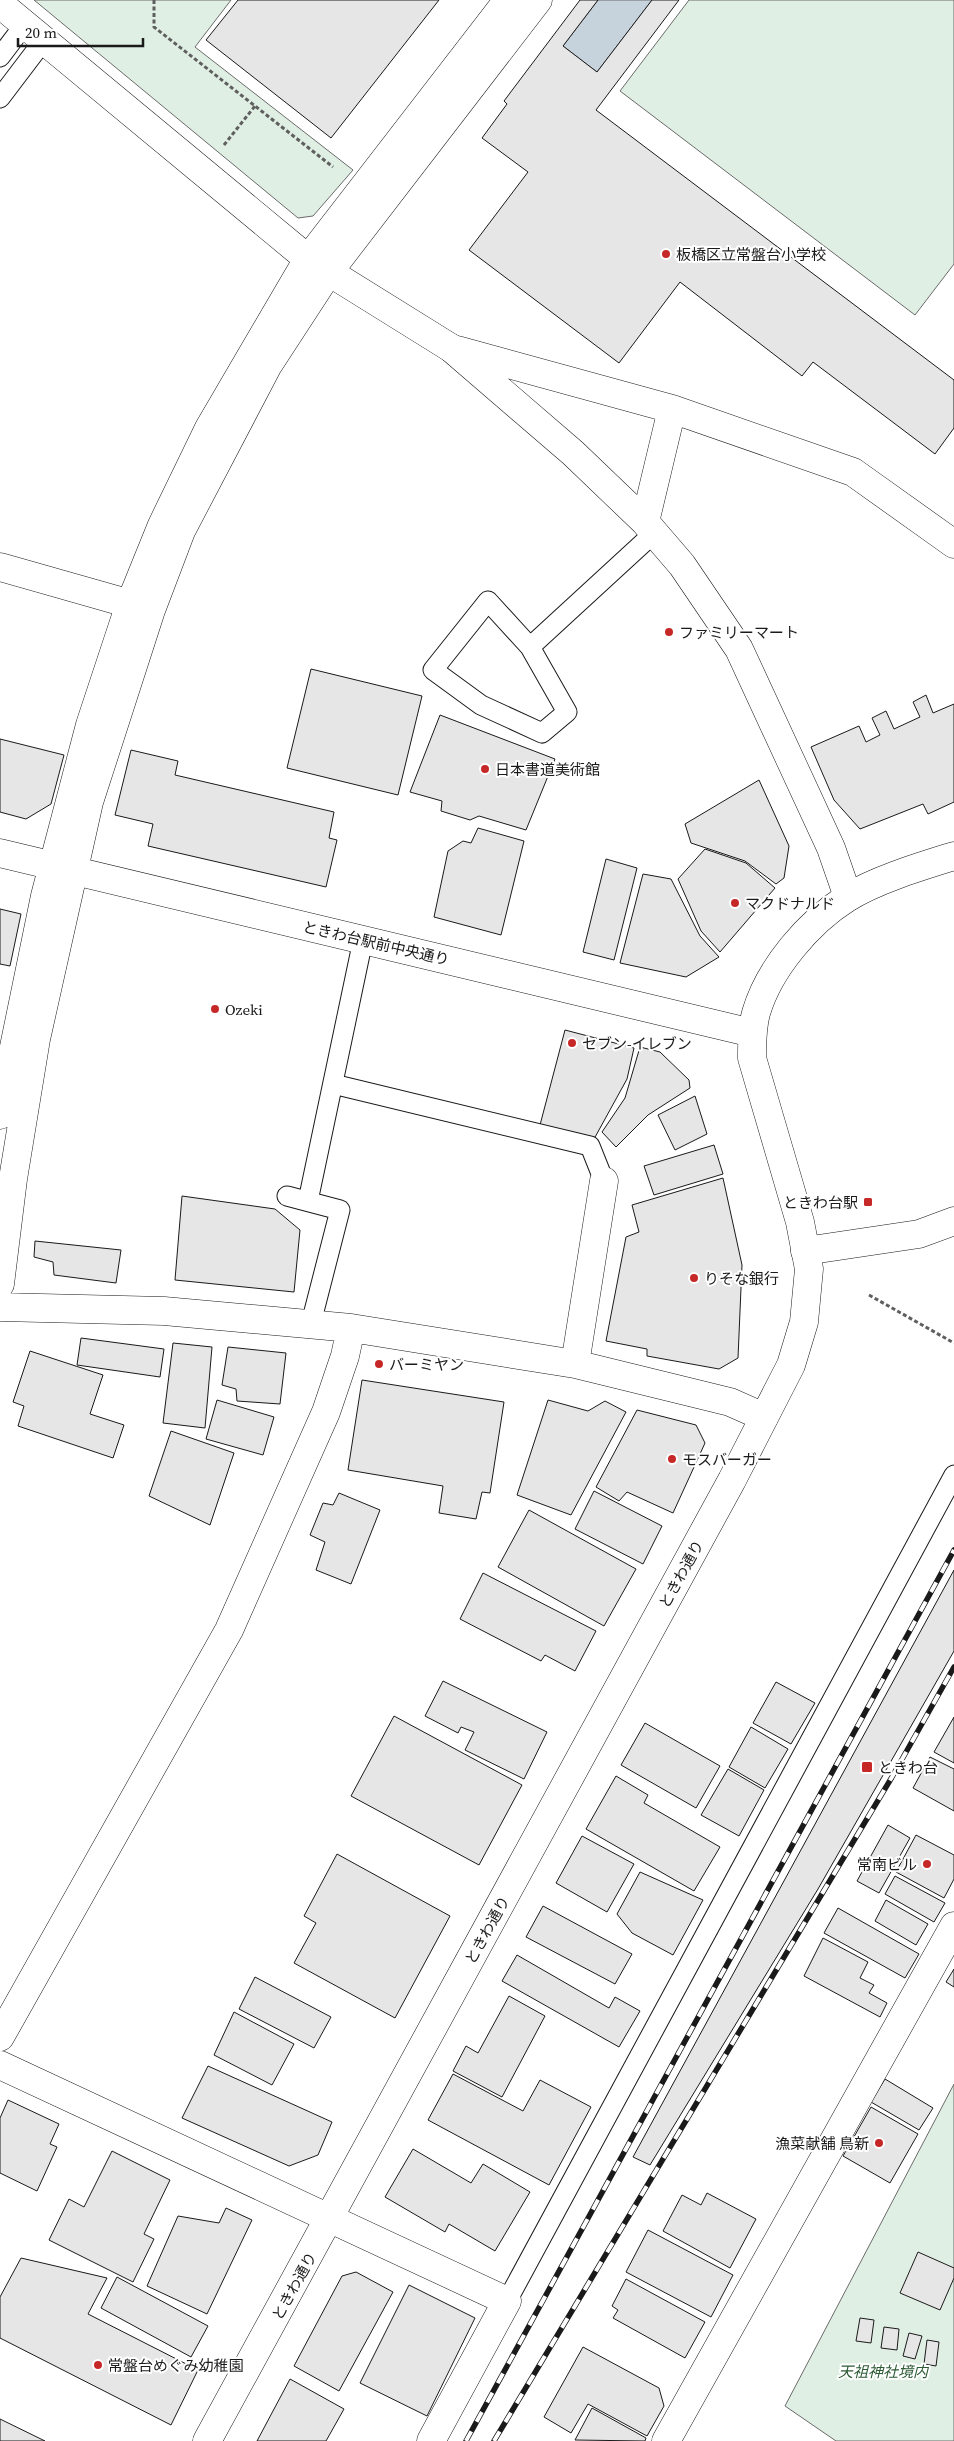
<svg xmlns="http://www.w3.org/2000/svg" width="954" height="2441" viewBox="0 0 954 2441" font-family="'Source Serif 4','Noto Sans JP',serif">
	<rect width="100%" height="100%" fill="#fff"/>
	<path fill="#e0efe3" stroke="#6a6a6a" d="M34,0H231L195,47L353,170L313,216L298,218Z
		M689,0H954V264L915,315L620,91Z
		M954,2084V2441H836L785,2406Z"/>
	<path fill="#c6d2dc" stroke="#6a6a6a" d="M598,0H652L597,72L563,46Z"/>
	<path fill="#e6e6e6" stroke="#1a1a1a" d="M238,0H439L331,138L206,40Z
		M580,0H598L563,46L597,72L652,0H679L596,110L954,380V428L935,454L813,362L802,376L680,282L619,363L469,250L528,172L482,138L507,104L504,101Z
		M311,669L422,696L398,795L287,768Z
		M926,695L933,713L954,704V802L928,814L923,804L860,829L834,800L811,747L859,726L866,742L880,735L872,718L886,711L894,729L920,717L913,702Z
		M440,715L555,759L526,830L479,816L470,820L441,811L442,801L410,792Z
		M0,739L64,755L51,804L26,819L0,812Z
		M131,750L178,761L175,775L334,812L329,838L337,840L326,887L148,846L153,824L115,815Z
		M759,780L789,846L784,878L776,884L745,861L691,843L685,824Z
		M478,828L524,841L501,935L434,917L448,851L463,841L471,843Z
		M705,849L746,863L775,888L720,952L701,931L678,879Z
		M606,859L637,868L614,960L583,952Z
		M643,874L671,879L700,936L719,957L686,977L620,963Z
		M0,909L21,914L10,966L0,964Z
		M565,1030L634,1048L627,1079L594,1139L540,1125Z
		M640,1047L660,1052L689,1080L690,1088L648,1115L616,1147L602,1132L625,1098Z
		M695,1096L707,1134L675,1150L658,1115Z
		M714,1145L723,1174L654,1195L644,1166Z
		M723,1178L742,1265L738,1358L719,1369L647,1356V1349L606,1341L626,1237L639,1232L632,1205Z
		M182,1196L275,1209L300,1230L294,1292L175,1280Z
		M35,1241L121,1250L116,1283L54,1275L53,1262L34,1257Z
		M81,1338L164,1349L160,1377L77,1365Z
		M173,1343L212,1347L205,1428L163,1423Z
		M228,1347L286,1353L280,1404L237,1401L236,1389L222,1385Z
		M30,1351L103,1375L90,1414L124,1425L113,1458L18,1426L24,1406L13,1402Z
		M362,1380L504,1402L490,1493L482,1492L476,1519L439,1513L443,1486L348,1470Z
		M217,1400L274,1417L263,1455L206,1439Z
		M548,1400L588,1411L605,1401L626,1412L571,1515L517,1495Z
		M637,1410L696,1425L705,1443L673,1513L627,1492L619,1501L596,1487Z
		M171,1431L234,1453L210,1525L149,1496Z
		M594,1491L662,1526L643,1564L575,1529Z
		M339,1493L380,1510L351,1584L316,1570L325,1542L310,1535L323,1503L333,1505Z
		M529,1510L636,1569L604,1626L498,1567Z
		M954,1570V1651L818,1889L650,2165L633,2157Z
		M483,1573L596,1631L575,1671L545,1655L541,1661L460,1619Z
		M443,1681L547,1732L524,1779L465,1750L474,1732L461,1727L458,1733L425,1716Z
		M776,1682L815,1703L791,1744L753,1723Z
		M394,1716L522,1785L479,1865L351,1796Z
		M954,1717V1763L934,1752Z
		M645,1723L720,1766L696,1808L621,1765Z
		M751,1727L788,1749L765,1788L729,1767Z
		M930,1757L954,1769V1811L913,1788Z
		M728,1769L764,1790L739,1836L701,1815Z
		M616,1776L648,1795L644,1803L720,1847L694,1891L586,1829Z
		M888,1825L910,1838L879,1893L857,1881Z
		M916,1835L954,1855V1879L944,1898L896,1872Z
		M582,1836L634,1864L607,1912L556,1883Z
		M337,1854L450,1916L395,2018L294,1963L316,1923L304,1916Z
		M640,1872L703,1900L673,1955L632,1933L617,1914Z
		M895,1876L945,1903L934,1922L885,1894Z
		M886,1900L928,1924L916,1945L875,1921Z
		M543,1906L632,1954L615,1984L526,1937Z
		M838,1908L919,1954L905,1978L824,1933Z
		M823,1938L868,1962L860,1978L874,1985L869,1993L887,2003L880,2017L804,1976Z
		M517,1955L609,2008L615,1997L640,2011L619,2047L502,1981Z
		M954,1969V1987L946,1982Z
		M255,1977L331,2017L314,2048L239,2009Z
		M509,1996L545,2016L502,2097L453,2071L466,2046L478,2053Z
		M234,2012L294,2044L272,2085L214,2055Z
		M208,2066L332,2122L318,2155L289,2166L182,2118Z
		M453,2074L523,2111L540,2080L591,2107L549,2185L428,2120Z
		M885,2079L933,2108L919,2130L871,2102Z
		M8,2100L59,2124L50,2144L57,2147L37,2191L0,2173V2118Z
		M871,2107L918,2134L890,2183L843,2156Z
		M413,2149L471,2183L483,2164L530,2192L495,2251L449,2224L445,2232L385,2197Z
		M112,2151L170,2180L144,2234L154,2239L133,2282L49,2240L69,2199L84,2207Z
		M707,2193L756,2219L730,2268L663,2231L682,2195L701,2205Z
		M226,2208L252,2220L207,2314L147,2286L178,2216L219,2223Z
		M648,2230L733,2275L711,2317L626,2272Z
		M918,2252L954,2268V2278L940,2310L900,2293Z
		M21,2258L107,2278L88,2314L198,2370L171,2425L0,2338V2297Z
		M356,2272L393,2292L339,2391L294,2366L342,2276Z
		M117,2277L208,2326L191,2357L101,2308Z
		M626,2279L705,2322L685,2358L613,2318L618,2310L612,2306Z
		M409,2285L475,2318L427,2416L360,2383Z
		M860,2318L874,2320L871,2343L856,2341Z
		M884,2327L899,2329L897,2350L881,2348Z
		M909,2333L922,2336L915,2359L903,2356Z
		M927,2340L939,2342L936,2366L924,2364Z
		M583,2347L659,2388L664,2406L647,2436L588,2404L571,2433L544,2417Z
		M290,2379L344,2409L326,2441H257Z
		M592,2408L646,2438L645,2441L575,2440Z
		M0,2419L45,2441H0Z"/>
	<g fill="none" stroke-linecap="round" stroke-linejoin="round">
		<g stroke="#1a1a1a" stroke-width="21">
			<path id="service" d="M0,57L25,24
				M0,98L44,40
				M530,647L567,712L542,733L481,705L433,670L488,601L530,647L654,533
				M333,1084L590,1146L604,1181
				M287,1196L340,1210L311,1323
				M308,1201L363,940
				M507,2301L954,1475"/>
		</g>
		<g stroke="#1a1a1a" stroke-width="29">
			<path id="minor" d="M451,348L573,453L645,522L682,565L739,649L831,848L848,897
				M457,350L672,409L853,472L954,544
				M645,522L672,409
				M0,567L148,609
				M0,1115L45,896L90,725L130,604L162,525L209,428L308,259L508,0
				M805,1251L919,1234L954,1221
				M0,1284L13,1179L36,1039L89,802L151,610L181,531L268,365L328,273L538,0
				M0,1307L164,1311L351,1328L575,1364L730,1402L764,1417
				M575,1364L604,1181
				M0,2037L229,1630L326,1412L345,1356L351,1328
				M0,2065L507,2301L431,2441
				M666,2441L954,1926"/>
		</g>
		<g stroke="#1a1a1a" stroke-width="29">
			<path id="tertiary" d="M0,4L308,259L451,348
				M0,853L752,1033
				M207,2441L732,1480L791,1365L804,1322L809,1269L800,1222L752,1058C752,1043 752,1028 756,1013C769,968 809,922 847,898C875,880 922,866 954,856"/>
		</g>
		<path stroke="#5f5f5f" stroke-width="3" stroke-dasharray="4 2.5" stroke-linecap="butt" d="M154,0V27L333,167
			M224,145L255,106
			M869,1295L954,1343"/>
		<use href="#service" stroke="#fff" stroke-width="19"/>
		<use href="#minor" stroke="#fff" stroke-width="28"/>
		<use href="#tertiary" stroke="#fff" stroke-width="28"/>
		<g stroke="#1a1a1a" stroke-width="5.5">
			<path id="rail" d="M466,2441L954,1550
				M494,2441L892,1777L954,1667"/>
		</g>
		<use href="#rail" stroke="#fff" stroke-width="4" stroke-dasharray="11" stroke-linecap="butt"/>
	</g>
	<g fill="#c62828" stroke="#fff" stroke-width="2">
		<circle cx="666" cy="254" r="5"/>
		<circle cx="669" cy="632" r="5"/>
		<circle cx="485" cy="769" r="5"/>
		<circle cx="735" cy="903" r="5"/>
		<circle cx="215" cy="1009" r="5"/>
		<circle cx="572" cy="1043" r="5"/>
		<rect x="863" y="1197" width="10" height="10" rx="2.5"/>
		<circle cx="694" cy="1278" r="5"/>
		<circle cx="379" cy="1364" r="5"/>
		<circle cx="672" cy="1459" r="5"/>
		<rect x="861" y="1761" width="12" height="12" rx="2.5"/>
		<circle cx="927" cy="1864" r="5"/>
		<circle cx="879" cy="2143" r="5"/>
		<circle cx="98" cy="2365" r="5"/>
	</g>
	<g text-anchor="middle" dominant-baseline="central" stroke-width="4" stroke-linejoin="round" paint-order="stroke">
		<g font-size="15" fill="#1a1a1a" stroke="#fff" text-anchor="start">
			<text x="676" y="254">板橋区立常盤台小学校</text>
			<text x="679" y="632">ファミリーマート</text>
			<text x="495" y="769">日本書道美術館</text>
			<text x="745" y="903">マクドナルド</text>
			<text x="225" y="1009">Ozeki</text>
			<text x="582" y="1043">セブン-イレブン</text>
			<text x="858" y="1202" text-anchor="end">ときわ台駅</text>
			<text x="704" y="1278">りそな銀行</text>
			<text x="389" y="1364">バーミヤン</text>
			<text x="682" y="1459">モスバーガー</text>
			<text x="878" y="1767">ときわ台</text>
			<text x="917" y="1864" text-anchor="end">常南ビル</text>
			<text x="869" y="2143" text-anchor="end">漁菜献舗 鳥新</text>
			<text x="108" y="2365">常盤台めぐみ幼稚園</text>
		</g>
		<g font-size="15" fill="#1a1a1a" stroke="#fff">
			<text transform="translate(376 943) rotate(13)">ときわ台駅前中央通り</text>
			<text transform="translate(681 1574) rotate(-61)">ときわ通り</text>
			<text transform="translate(487 1930) rotate(-61)">ときわ通り</text>
			<text transform="translate(294 2286) rotate(-61)">ときわ通り</text>
		</g>
		<g font-size="15" font-style="italic" fill="#2b5a34" stroke="#fff">
			<text x="883" y="2371">天祖神社境内</text>
		</g>
	</g>
	<path d="M18 38v8h125v-8" fill="none" stroke="#1a1a1a" stroke-width="2.5"/>
	<text x="25" y="38" font-size="15" fill="#1a1a1a" stroke="#ffffff" stroke-width="4" paint-order="stroke">20 m</text>
</svg>
